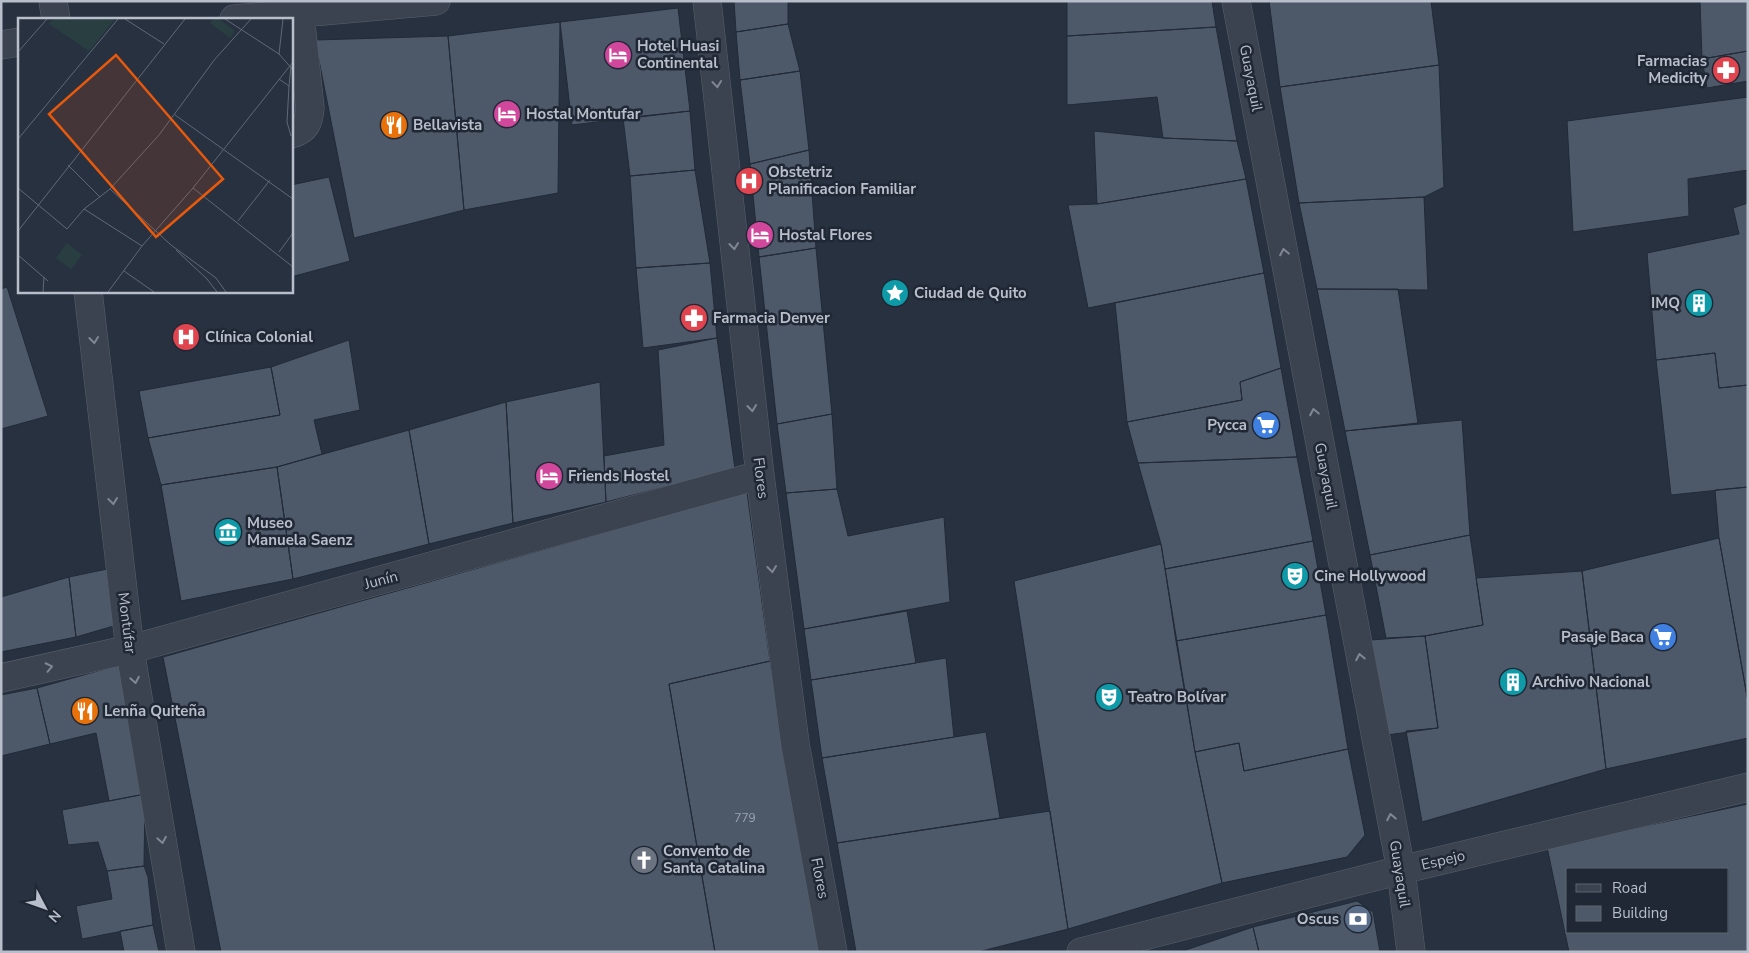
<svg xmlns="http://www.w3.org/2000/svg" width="1749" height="953" viewBox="0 0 1749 953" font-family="'Nunito Sans',sans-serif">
	<rect width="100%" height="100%" fill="#273140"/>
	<path fill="#4d5869" stroke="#222a37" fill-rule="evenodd" d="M734,1H788V24L736,32Z
		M1067,1H1212L1216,27L1067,36Z
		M1269,1H1431L1439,65L1280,87Z
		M1700,1H1748V51L1702,59Z
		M678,8L690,111L572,125L560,22Z
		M560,22L558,193L464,210L448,36Z
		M788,24L800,71L740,80L736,32Z
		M1216,27L1237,141L1163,138L1157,97L1067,105V36Z
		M448,36L464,210L354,238L315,40Z
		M1748,51V81L1707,88L1702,59Z
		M1439,65L1444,187L1424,197L1299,203L1280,87Z
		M800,71L809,150L750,164L740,80Z
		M1748,97V170L1688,179L1689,216L1573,232L1567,121Z
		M690,111L695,170L630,176L623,118Z
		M1094,131L1163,138L1237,141L1246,179L1097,204Z
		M809,150L816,248L759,257L750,164Z
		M695,170L710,263L636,268L630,176Z
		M329,177L350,261L291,277V185Z
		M1246,179L1264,273L1088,308L1068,205L1097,204Z
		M1424,197L1428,290L1317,289L1299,203Z
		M1748,203V385L1719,388L1715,353L1656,360L1647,253L1739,234L1733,208Z
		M816,248L832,414L777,424L759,257Z
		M710,263L717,338L643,348L636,268Z
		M1264,273L1281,368L1240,382L1242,400L1127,422L1115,303Z
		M7,287L48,416L1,429V289Z
		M1317,289H1398L1418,423L1345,431Z
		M717,338L735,469L606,502L604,456L664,445L658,350Z
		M349,340L360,410L314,420L322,454L277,467L161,485L148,438L280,415L271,367Z
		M1715,353L1719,388L1748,385V487L1671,495L1656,360Z
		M271,367L280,415L148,438L139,391Z
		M1281,368L1297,457L1138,463L1127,422L1242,400L1240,382Z
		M600,382L606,502L513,523L506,402Z
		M506,402L513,523L429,544L409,430Z
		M832,414L837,489L786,493L777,424Z
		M1462,420L1470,535L1370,555L1345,431Z
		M409,430L429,544L293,579L277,467Z
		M1297,457L1313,541L1165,569L1161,544L1138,463Z
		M277,467L293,579L181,601L161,485Z
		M1748,487V702L1719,538L1715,490Z
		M837,489L848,536L944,517L950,602L804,629L786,493Z
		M747,492L770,661L669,684L715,952H221L163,657Z
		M1470,535L1483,625L1425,636L1386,638L1370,555Z
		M1719,538L1748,702V738L1606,769L1582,571Z
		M1313,541L1326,615L1176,641L1165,569Z
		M1161,544L1195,752L1222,883L1068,929L1014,581Z
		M112,568L117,625L76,637L69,577Z
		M1582,571L1606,769L1422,822L1406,731L1438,728L1425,636L1483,625L1476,578Z
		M69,577L76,637L1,652V597Z
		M907,611L916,663L811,680L804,629Z
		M1326,615L1348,749L1244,771L1239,743L1195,752L1176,641Z
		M1425,636L1438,728L1387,735L1371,640Z
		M946,658L954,737L822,758L811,680Z
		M770,661L821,952H715L669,684Z
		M119,665L145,794L109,801L96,733L50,744L37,688Z
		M37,688L50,744L1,756V695Z
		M986,732L1000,818L837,843L822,758Z
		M1239,743L1244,771L1348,749L1365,835L1347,857L1222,883L1195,752Z
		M145,794L144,866L107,871L98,842L68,845L62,810Z
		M1748,804V952H1569L1547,847ZM1568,869H1728V932H1568Z
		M1050,811L1068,929L978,952H856L837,843Z
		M144,866L148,877L153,925L82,939L76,906L112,899L107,871Z
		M1357,901L1373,912L1380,952H1259L1253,927Z
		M153,925L159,952H124L120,931Z
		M1253,927L1259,952H1180Z"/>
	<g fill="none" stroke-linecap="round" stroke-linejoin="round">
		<g stroke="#59616d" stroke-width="29">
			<path id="minor" d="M53,1L56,19
				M707,1L760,475L795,743L833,952
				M1236,1L1401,870L1411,952
				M234,19L436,1
				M1,45L19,42
				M291,134C306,130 309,122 310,108L302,33L296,13
				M88,291L130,650L181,952
				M1,678L135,648L760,475
				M1081,952L1401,870L1748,787"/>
		</g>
		<use href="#minor" stroke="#3b4350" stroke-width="28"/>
	</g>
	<defs><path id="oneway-chevron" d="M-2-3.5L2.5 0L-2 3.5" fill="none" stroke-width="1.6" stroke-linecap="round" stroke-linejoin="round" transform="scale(1.25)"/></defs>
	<g stroke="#808793">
		<use href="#oneway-chevron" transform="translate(717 84) rotate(84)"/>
		<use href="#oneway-chevron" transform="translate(734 246) rotate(84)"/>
		<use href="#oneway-chevron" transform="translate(1284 252) rotate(-101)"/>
		<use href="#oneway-chevron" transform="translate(94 340) rotate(83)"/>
		<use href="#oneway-chevron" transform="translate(752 408) rotate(84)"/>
		<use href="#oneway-chevron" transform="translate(1314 412) rotate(-101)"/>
		<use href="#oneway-chevron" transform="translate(113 501) rotate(83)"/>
		<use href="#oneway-chevron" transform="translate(772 569) rotate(83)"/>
		<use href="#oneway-chevron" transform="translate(1360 657) rotate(-101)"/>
		<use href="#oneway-chevron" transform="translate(49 667) rotate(-12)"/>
		<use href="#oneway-chevron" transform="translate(135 680) rotate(80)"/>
		<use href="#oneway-chevron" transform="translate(1391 817) rotate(-101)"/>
		<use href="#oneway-chevron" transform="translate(162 840) rotate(80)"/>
	</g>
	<defs>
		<g id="hotel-disc" transform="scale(1.4375)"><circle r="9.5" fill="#d1479c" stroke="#202835"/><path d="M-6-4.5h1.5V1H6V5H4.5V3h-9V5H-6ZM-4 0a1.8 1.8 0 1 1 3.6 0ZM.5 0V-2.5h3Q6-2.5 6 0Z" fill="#fff"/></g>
		<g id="pharmacy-disc" transform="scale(1.4375)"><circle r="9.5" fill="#e0444e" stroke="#202835"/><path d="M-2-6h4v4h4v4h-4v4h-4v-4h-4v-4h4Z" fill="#fff"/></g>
		<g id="restaurant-disc" transform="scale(1.4375)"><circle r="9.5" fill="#e8710a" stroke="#202835"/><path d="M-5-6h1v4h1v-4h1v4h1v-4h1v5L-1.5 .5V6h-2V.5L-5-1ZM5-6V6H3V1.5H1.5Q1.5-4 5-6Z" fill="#fff"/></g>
		<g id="hospital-disc" transform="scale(1.4375)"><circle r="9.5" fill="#e0444e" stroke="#202835"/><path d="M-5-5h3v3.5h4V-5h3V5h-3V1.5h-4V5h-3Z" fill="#fff"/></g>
		<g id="sight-disc" transform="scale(1.4375)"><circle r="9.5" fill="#0f9aa8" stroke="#202835"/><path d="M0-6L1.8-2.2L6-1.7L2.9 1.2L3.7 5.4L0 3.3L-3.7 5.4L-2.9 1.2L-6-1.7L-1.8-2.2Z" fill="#fff"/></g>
		<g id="building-disc" transform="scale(1.4375)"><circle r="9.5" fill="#0f9aa8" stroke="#202835"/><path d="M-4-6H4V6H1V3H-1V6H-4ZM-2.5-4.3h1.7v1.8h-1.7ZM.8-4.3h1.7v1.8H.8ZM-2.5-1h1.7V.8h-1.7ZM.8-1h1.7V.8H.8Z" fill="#fff"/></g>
		<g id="supermarket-disc" transform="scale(1.4375)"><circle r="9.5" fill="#3f7fe0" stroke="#202835"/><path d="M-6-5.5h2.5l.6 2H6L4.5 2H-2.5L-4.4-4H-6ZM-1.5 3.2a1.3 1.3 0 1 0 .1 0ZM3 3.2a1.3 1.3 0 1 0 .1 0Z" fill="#fff"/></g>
		<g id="museum-disc" transform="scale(1.4375)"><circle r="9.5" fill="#0f9aa8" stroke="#202835"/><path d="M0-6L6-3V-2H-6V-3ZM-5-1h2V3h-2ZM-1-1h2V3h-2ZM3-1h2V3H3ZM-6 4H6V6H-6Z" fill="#fff"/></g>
		<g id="theatre-disc" transform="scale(1.4375)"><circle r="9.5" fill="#0f9aa8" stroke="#202835"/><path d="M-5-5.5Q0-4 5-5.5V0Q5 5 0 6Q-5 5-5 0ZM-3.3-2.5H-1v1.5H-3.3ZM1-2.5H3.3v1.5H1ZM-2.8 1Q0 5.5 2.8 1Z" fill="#fff"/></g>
		<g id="church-disc" transform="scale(1.4375)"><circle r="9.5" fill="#6b7280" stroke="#202835"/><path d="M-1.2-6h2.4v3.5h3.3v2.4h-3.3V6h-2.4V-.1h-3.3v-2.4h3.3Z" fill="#fff"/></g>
		<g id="bank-disc" transform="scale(1.4375)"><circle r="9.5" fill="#5c6f8a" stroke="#202835"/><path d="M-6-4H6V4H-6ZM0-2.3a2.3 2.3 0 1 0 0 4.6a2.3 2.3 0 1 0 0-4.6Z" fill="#fff"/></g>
	</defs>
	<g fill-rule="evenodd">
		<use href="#hotel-disc" x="618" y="55"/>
		<use href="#pharmacy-disc" x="1726" y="70"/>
		<use href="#hotel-disc" x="507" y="114"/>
		<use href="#restaurant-disc" x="394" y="125"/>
		<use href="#hospital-disc" x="749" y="181"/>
		<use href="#hotel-disc" x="760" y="235"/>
		<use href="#sight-disc" x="895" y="293"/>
		<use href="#building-disc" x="1699" y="303"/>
		<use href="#pharmacy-disc" x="694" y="318"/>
		<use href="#hospital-disc" x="186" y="337"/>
		<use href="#supermarket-disc" x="1266" y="425"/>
		<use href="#hotel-disc" x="549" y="476"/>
		<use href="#museum-disc" x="228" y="532"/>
		<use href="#theatre-disc" x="1295" y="576"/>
		<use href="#supermarket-disc" x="1663" y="637"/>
		<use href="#building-disc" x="1513" y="682"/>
		<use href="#theatre-disc" x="1109" y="697"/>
		<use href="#restaurant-disc" x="85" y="711"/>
		<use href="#church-disc" x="644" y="860"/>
		<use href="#bank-disc" x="1358" y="919"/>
	</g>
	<g text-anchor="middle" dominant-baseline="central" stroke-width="5" stroke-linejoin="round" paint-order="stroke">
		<g font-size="12" fill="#9da4b2">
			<text x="745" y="818">779</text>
		</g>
		<g font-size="15" font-weight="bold" fill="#b8beca" stroke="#202835" text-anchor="start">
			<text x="637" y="46">Hotel Huasi<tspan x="637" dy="17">Continental</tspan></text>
			<text x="1707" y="61" text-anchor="end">Farmacias<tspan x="1707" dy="17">Medicity</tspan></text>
			<text x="526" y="114">Hostal Montufar</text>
			<text x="413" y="125">Bellavista</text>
			<text x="768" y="172">Obstetriz<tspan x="768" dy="17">Planificacion Familiar</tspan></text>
			<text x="779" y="235">Hostal Flores</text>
			<text x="914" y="293">Ciudad de Quito</text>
			<text x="1680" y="303" text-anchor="end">IMQ</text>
			<text x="713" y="318">Farmacia Denver</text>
			<text x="205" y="337">Clínica Colonial</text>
			<text x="1247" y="425" text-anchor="end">Pycca</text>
			<text x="568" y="476">Friends Hostel</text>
			<text x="247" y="523">Museo<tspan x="247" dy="17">Manuela Saenz</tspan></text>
			<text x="1314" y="576">Cine Hollywood</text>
			<text x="1644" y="637" text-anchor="end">Pasaje Baca</text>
			<text x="1532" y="682">Archivo Nacional</text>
			<text x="1128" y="697">Teatro Bolívar</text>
			<text x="104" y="711">Lenña Quiteña</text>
			<text x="663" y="851">Convento de<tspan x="663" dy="17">Santa Catalina</tspan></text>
			<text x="1339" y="919" text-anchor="end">Oscus</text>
		</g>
		<g font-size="15" fill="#b8beca" stroke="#202835">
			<text transform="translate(1251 78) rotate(79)">Guayaquil</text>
			<text transform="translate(1326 476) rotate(79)">Guayaquil</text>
			<text transform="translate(761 478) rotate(83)">Flores</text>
			<text transform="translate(381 580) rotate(-15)">Junín</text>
			<text transform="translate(127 623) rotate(83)">Montúfar</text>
			<text transform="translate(1443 860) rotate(-13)">Espejo</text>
			<text transform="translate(1400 874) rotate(81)">Guayaquil</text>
			<text transform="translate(820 878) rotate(79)">Flores</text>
		</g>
	</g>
	<g transform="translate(18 18)">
		<rect width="275" height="275" fill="#273140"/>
		<path d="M35,1H97L71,33L31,6ZM195,1H201L217,13L212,20L192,5ZM49,225L64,237L53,251L38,240Z" fill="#293e41"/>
		<path fill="none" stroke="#616977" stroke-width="1" d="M107,1L146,26M207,1L261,36L275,52M0,34L29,1M261,36L265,1M261,61L271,68L269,104L273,118M271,68L273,48M157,97L275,181M275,111V134M0,121L100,1M50,147L82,179M0,170L49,211L66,191L92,171L141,117L197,41L233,1M175,170L275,249M92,171L153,227L198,260L208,274M66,191L124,228M220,203L252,162M0,213L167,1M158,232L189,261L199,274M261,234L275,215M0,237L30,263M106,253L136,274M25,274L26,259M90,274L124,228L175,170L275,44"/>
		<path fill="#e8590c" fill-opacity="0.15" stroke="#e8590c" stroke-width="2.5" d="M98,37L205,161L138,219L31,96Z"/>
		<rect width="275" height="275" fill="none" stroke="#b8beca" stroke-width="2.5"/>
	</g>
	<rect width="1749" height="953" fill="none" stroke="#b8beca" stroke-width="5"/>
	<rect x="1566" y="868" width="162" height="65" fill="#202835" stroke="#5d6471"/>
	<rect x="1576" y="884" width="25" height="8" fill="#3b4350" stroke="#5d6471"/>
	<text x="1612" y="893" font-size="15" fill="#b8beca">Road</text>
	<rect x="1576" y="906" width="25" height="15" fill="#4d5869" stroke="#5d6471"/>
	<text x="1612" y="918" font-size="15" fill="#b8beca">Building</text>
	<g transform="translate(45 908) rotate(131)" stroke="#202835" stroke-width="4" paint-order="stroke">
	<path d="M0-4L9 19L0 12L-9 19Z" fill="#b8beca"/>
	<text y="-8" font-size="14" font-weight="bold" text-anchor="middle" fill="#b8beca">N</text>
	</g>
</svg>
